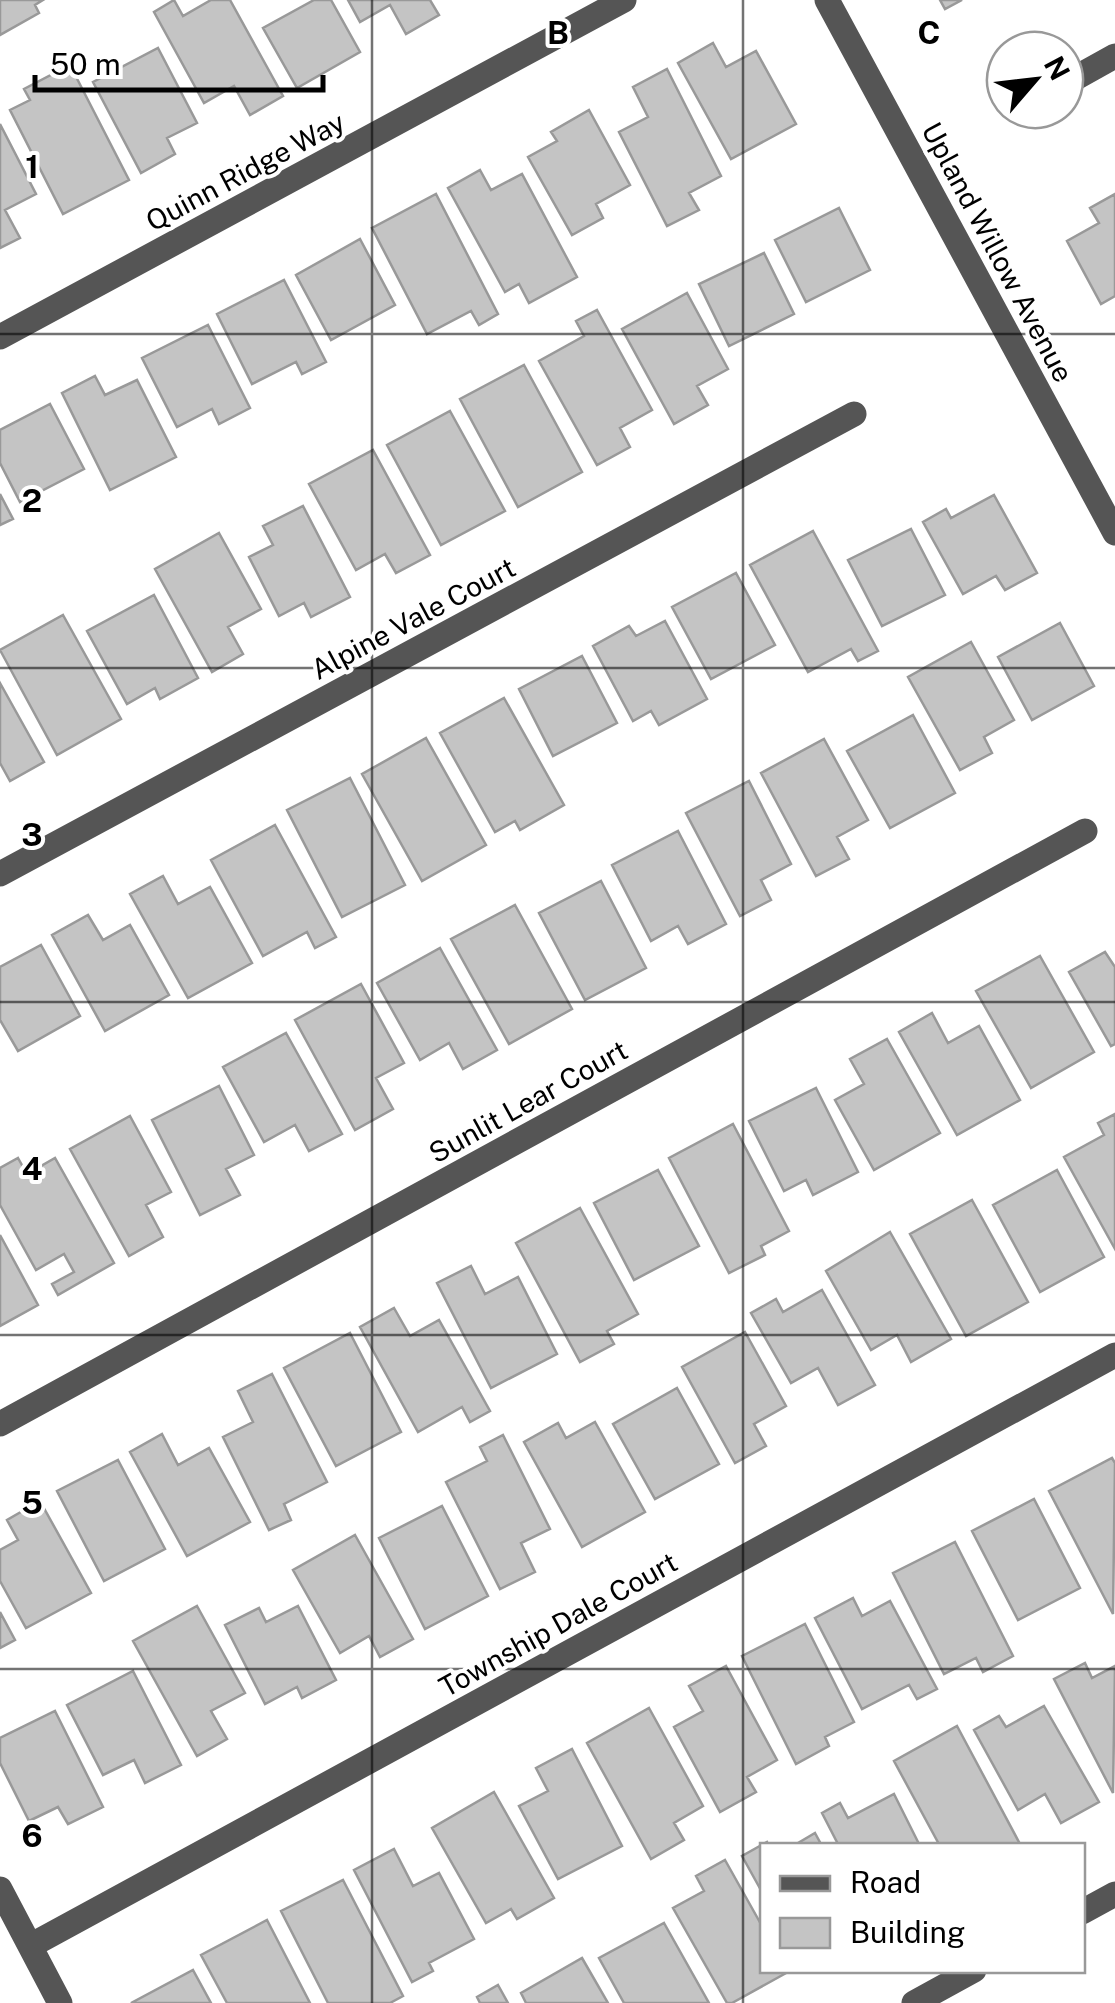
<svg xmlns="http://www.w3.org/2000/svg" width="1115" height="2003" viewBox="0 0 1115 2003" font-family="'Public Sans',sans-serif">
	<rect width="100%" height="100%" fill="#fff"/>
	<path fill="#c4c4c4" stroke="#999" stroke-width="2.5" d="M0,0H43L35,5L39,13L0,35Z
		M174,0L183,16L211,0H230L283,96L250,115L234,86L204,103L154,12Z
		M314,0H331L360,52L297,88L263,28Z
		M348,0H430L439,15L406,34L390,5L360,22Z
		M940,0H962L945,9Z
		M713,43L726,67L756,51L796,124L731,159L678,63Z
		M158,48L197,123L167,138L175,154L141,173L93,82Z
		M70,65L129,180L63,214L10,110L30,100L24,89Z
		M667,69L721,176L689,193L699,210L667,226L619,132L648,117L633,87Z
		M589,110L630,185L596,204L603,218L572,235L528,157L557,141L551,132Z
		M0,124L36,194L5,210L20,238L0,248Z
		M480,170L491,190L522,174L577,277L529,303L519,284L505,292L448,188Z
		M436,194L498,314L479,325L471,311L427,334L372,228Z
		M1115,194V296L1101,304L1067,241L1099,223L1090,208Z
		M839,208L870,270L806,302L775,240Z
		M360,239L395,305L331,340L296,275Z
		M764,253L794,314L729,346L699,284Z
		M284,280L326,362L302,374L296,362L252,384L217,314Z
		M687,293L728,369L697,386L708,405L674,424L622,329Z
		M597,310L652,410L620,428L630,447L597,465L539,361L584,336L576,321Z
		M208,325L250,408L219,424L212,409L177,427L142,358Z
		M524,365L582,472L518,507L460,399Z
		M95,376L105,395L137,380L176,457L110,490L62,393Z
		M50,404L84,469L20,502L0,463V430Z
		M450,411L505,511L441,545L387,445Z
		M373,450L430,555L396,573L385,554L356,570L309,484Z
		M0,494L13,519L0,525Z
		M994,495L1037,573L1005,590L996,576L963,594L923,522L946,509L951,518Z
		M303,506L350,597L311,617L304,603L279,616L249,557L273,545L263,526Z
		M911,529L945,595L882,626L848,560Z
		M813,531L878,651L858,661L851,649L808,672L750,565Z
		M219,533L261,609L228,627L243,654L212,672L155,569Z
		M736,573L775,645L711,679L672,607Z
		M154,595L198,678L160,699L155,688L127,704L87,631Z
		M63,615L121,719L57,755L0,650Z
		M665,621L707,699L659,725L651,711L633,721L593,646L629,626L636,636Z
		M1060,623L1094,686L1032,720L998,657Z
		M971,642L1014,720L984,737L992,753L960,770L908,677Z
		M582,656L617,723L553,756L519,689Z
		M0,683L44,762L10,781L0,763Z
		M504,698L564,805L520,830L515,821L495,832L440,733Z
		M913,715L955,793L890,828L847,751Z
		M426,738L486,845L422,881L362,774Z
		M824,739L868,820L837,837L849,859L816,876L761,773Z
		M350,778L405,885L342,917L287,810Z
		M749,781L791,864L761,880L771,900L740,916L686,813Z
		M275,825L336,937L315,948L307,932L263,956L211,860Z
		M678,831L726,924L688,944L678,926L651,941L612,865Z
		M163,876L178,904L210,887L252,963L188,998L130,894Z
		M601,881L646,968L585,1000L539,913Z
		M515,905L572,1009L509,1044L451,939Z
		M88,915L103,940L130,925L169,995L105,1031L52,935Z
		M41,945L80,1016L18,1051L0,1020V967Z
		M440,948L497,1050L463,1069L449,1043L420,1060L377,983Z
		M1105,952L1115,967V1044L1111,1046L1069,972Z
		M1040,956L1094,1052L1031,1088L976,991Z
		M361,984L404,1063L376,1078L393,1109L355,1130L295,1020Z
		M932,1013L948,1043L979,1026L1020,1100L957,1135L899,1032Z
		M286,1033L342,1134L309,1151L295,1125L264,1142L223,1067Z
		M887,1039L940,1133L874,1170L835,1100L864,1084L850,1059Z
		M219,1086L254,1155L226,1169L240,1195L200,1215L152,1120Z
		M816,1088L858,1172L813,1195L806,1180L784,1191L749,1121Z
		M1115,1114V1249L1064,1157L1104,1135L1098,1123Z
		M130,1116L171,1192L146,1205L163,1237L129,1256L70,1149Z
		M733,1124L789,1231L761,1246L765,1255L729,1273L669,1158Z
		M18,1158L27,1174L55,1158L114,1263L58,1295L52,1284L74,1272L64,1254L36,1270L0,1205V1168Z
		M658,1170L699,1246L634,1280L594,1203Z
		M1057,1170L1104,1257L1040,1292L993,1205Z
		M972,1200L1028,1302L966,1336L910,1234Z
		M580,1208L638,1314L607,1331L614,1344L580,1362L516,1243Z
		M890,1232L951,1339L911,1362L897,1335L871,1350L826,1271Z
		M0,1235L38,1305L0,1326Z
		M471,1266L485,1294L518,1277L557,1354L491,1388L437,1283Z
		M822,1290L875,1385L838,1405L818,1368L791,1383L751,1313L776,1299L783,1312Z
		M394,1308L410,1336L439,1320L490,1411L470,1422L462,1407L418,1432L360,1327Z
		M745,1332L786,1406L754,1424L766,1446L735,1463L682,1367Z
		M350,1333L401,1432L336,1466L284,1368Z
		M272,1374L327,1482L284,1504L291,1520L269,1530L223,1437L253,1422L238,1391Z
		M677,1388L719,1464L655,1499L613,1424Z
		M595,1422L645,1512L582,1547L524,1442L558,1423L566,1438Z
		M162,1434L178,1465L209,1448L250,1522L187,1556L130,1452Z
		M503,1435L550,1529L521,1543L535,1572L500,1589L446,1482L487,1461L480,1447Z
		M1112,1458L1115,1463L1113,1614L1049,1491Z
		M118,1460L165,1549L104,1581L57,1491Z
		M1034,1499L1080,1588L1018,1620L972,1531Z
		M40,1501L91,1593L26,1628L0,1581V1550L18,1540L7,1520Z
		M442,1506L488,1596L425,1629L379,1538Z
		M355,1535L413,1639L380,1657L369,1636L340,1653L293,1570Z
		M955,1542L1013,1656L983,1672L976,1658L944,1674L893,1573Z
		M853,1598L862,1616L890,1601L937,1689L917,1699L909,1685L862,1709L815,1618Z
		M197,1606L245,1693L211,1711L227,1739L197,1756L133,1641Z
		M298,1606L336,1680L302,1698L297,1687L265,1704L225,1625L259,1608L266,1622Z
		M0,1612L15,1640L0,1648Z
		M805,1624L854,1722L825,1737L829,1746L796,1764L742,1656Z
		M1085,1663L1092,1678L1115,1666L1113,1793L1054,1679Z
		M726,1666L777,1760L747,1777L756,1792L720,1812L674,1727L703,1711L689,1686Z
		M133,1671L181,1765L145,1783L134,1760L103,1775L67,1705Z
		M1044,1706L1099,1802L1061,1823L1045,1794L1018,1810L974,1730L999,1716L1006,1727Z
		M649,1708L703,1806L674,1823L684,1840L651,1859L587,1743Z
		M55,1711L103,1807L68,1824L58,1807L29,1821L0,1763V1738Z
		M957,1726L1020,1844L1017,1846H940L894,1761Z
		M572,1749L622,1846L558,1879L519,1806L548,1791L536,1768Z
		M494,1792L554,1898L517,1919L511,1909L486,1923L432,1828Z
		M894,1794L920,1846H839L822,1813L840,1803L848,1818Z
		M815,1833L822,1846H793Z
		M767,1842L769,1846H762V1892L742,1856Z
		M394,1849L413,1886L439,1873L474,1939L429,1963L433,1971L412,1982L354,1870Z
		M725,1860L762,1926V1970L788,1972L732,2003H727L673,1908L704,1891L696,1876Z
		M343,1880L403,1996L390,2003H328L281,1911Z
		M267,1920L310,2003H227L201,1955Z
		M664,1923L709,2003H624L599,1958Z
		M582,1958L608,2003H526L521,1993Z
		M193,1970L211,2003H131Z
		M498,1985L508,2003H480L477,1997Z"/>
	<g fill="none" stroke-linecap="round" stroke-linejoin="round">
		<path stroke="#555" stroke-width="25" d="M827,0L1115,533
			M1070,81L1115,56
			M0,337L624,0
			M0,874L854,414
			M0,1424L1085,831
			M0,1889L60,2003
			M1082,1912L1115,1894
			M30,1946L1115,1355
			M914,2003L974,1970"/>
	</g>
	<path fill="none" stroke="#000" stroke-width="2.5" stroke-opacity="0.55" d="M372,0V2003M743,0V2003M0,334H1115M0,668H1115M0,1002H1115M0,1335H1115M0,1669H1115"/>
	<g text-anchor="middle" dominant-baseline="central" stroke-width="8" stroke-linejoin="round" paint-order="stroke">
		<g font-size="28" fill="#000" stroke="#fff">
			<text transform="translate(245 171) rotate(-28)">Quinn Ridge Way</text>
			<text transform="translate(998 252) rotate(62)">Upland Willow Avenue</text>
			<text transform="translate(413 618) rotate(-28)">Alpine Vale Court</text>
			<text transform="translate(528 1101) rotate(-29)">Sunlit Lear Court</text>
			<text transform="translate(558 1624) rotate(-29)">Township Dale Court</text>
		</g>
	</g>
	<g font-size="32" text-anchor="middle" font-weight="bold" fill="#000" stroke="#fff" stroke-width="8" stroke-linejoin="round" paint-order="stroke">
		<text x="558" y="44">B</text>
		<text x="929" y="44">C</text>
		<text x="32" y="178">1</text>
		<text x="32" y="512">2</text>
		<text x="32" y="846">3</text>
		<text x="32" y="1180">4</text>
		<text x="32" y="1514">5</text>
		<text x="32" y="1847">6</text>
	</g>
	<rect x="760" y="1843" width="325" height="130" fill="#ffffff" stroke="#999999" stroke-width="2.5"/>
	<rect x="780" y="1876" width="50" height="15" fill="#555555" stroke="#999999" stroke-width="2.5"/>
	<text x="850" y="1893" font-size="30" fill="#000000">Road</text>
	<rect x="780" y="1918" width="50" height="30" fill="#c4c4c4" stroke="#999999" stroke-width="2.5"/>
	<text x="850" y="1943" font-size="30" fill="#000000">Building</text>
	<g transform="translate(1035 80) rotate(62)"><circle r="48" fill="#ffffff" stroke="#999999" stroke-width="2.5"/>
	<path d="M0-8L18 38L0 25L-18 38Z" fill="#000000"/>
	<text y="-15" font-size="28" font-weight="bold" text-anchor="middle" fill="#000000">N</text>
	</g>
	<path d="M35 75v15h288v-15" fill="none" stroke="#000000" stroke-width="5"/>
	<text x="50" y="75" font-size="30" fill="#000000" stroke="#ffffff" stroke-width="8" paint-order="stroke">50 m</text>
</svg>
